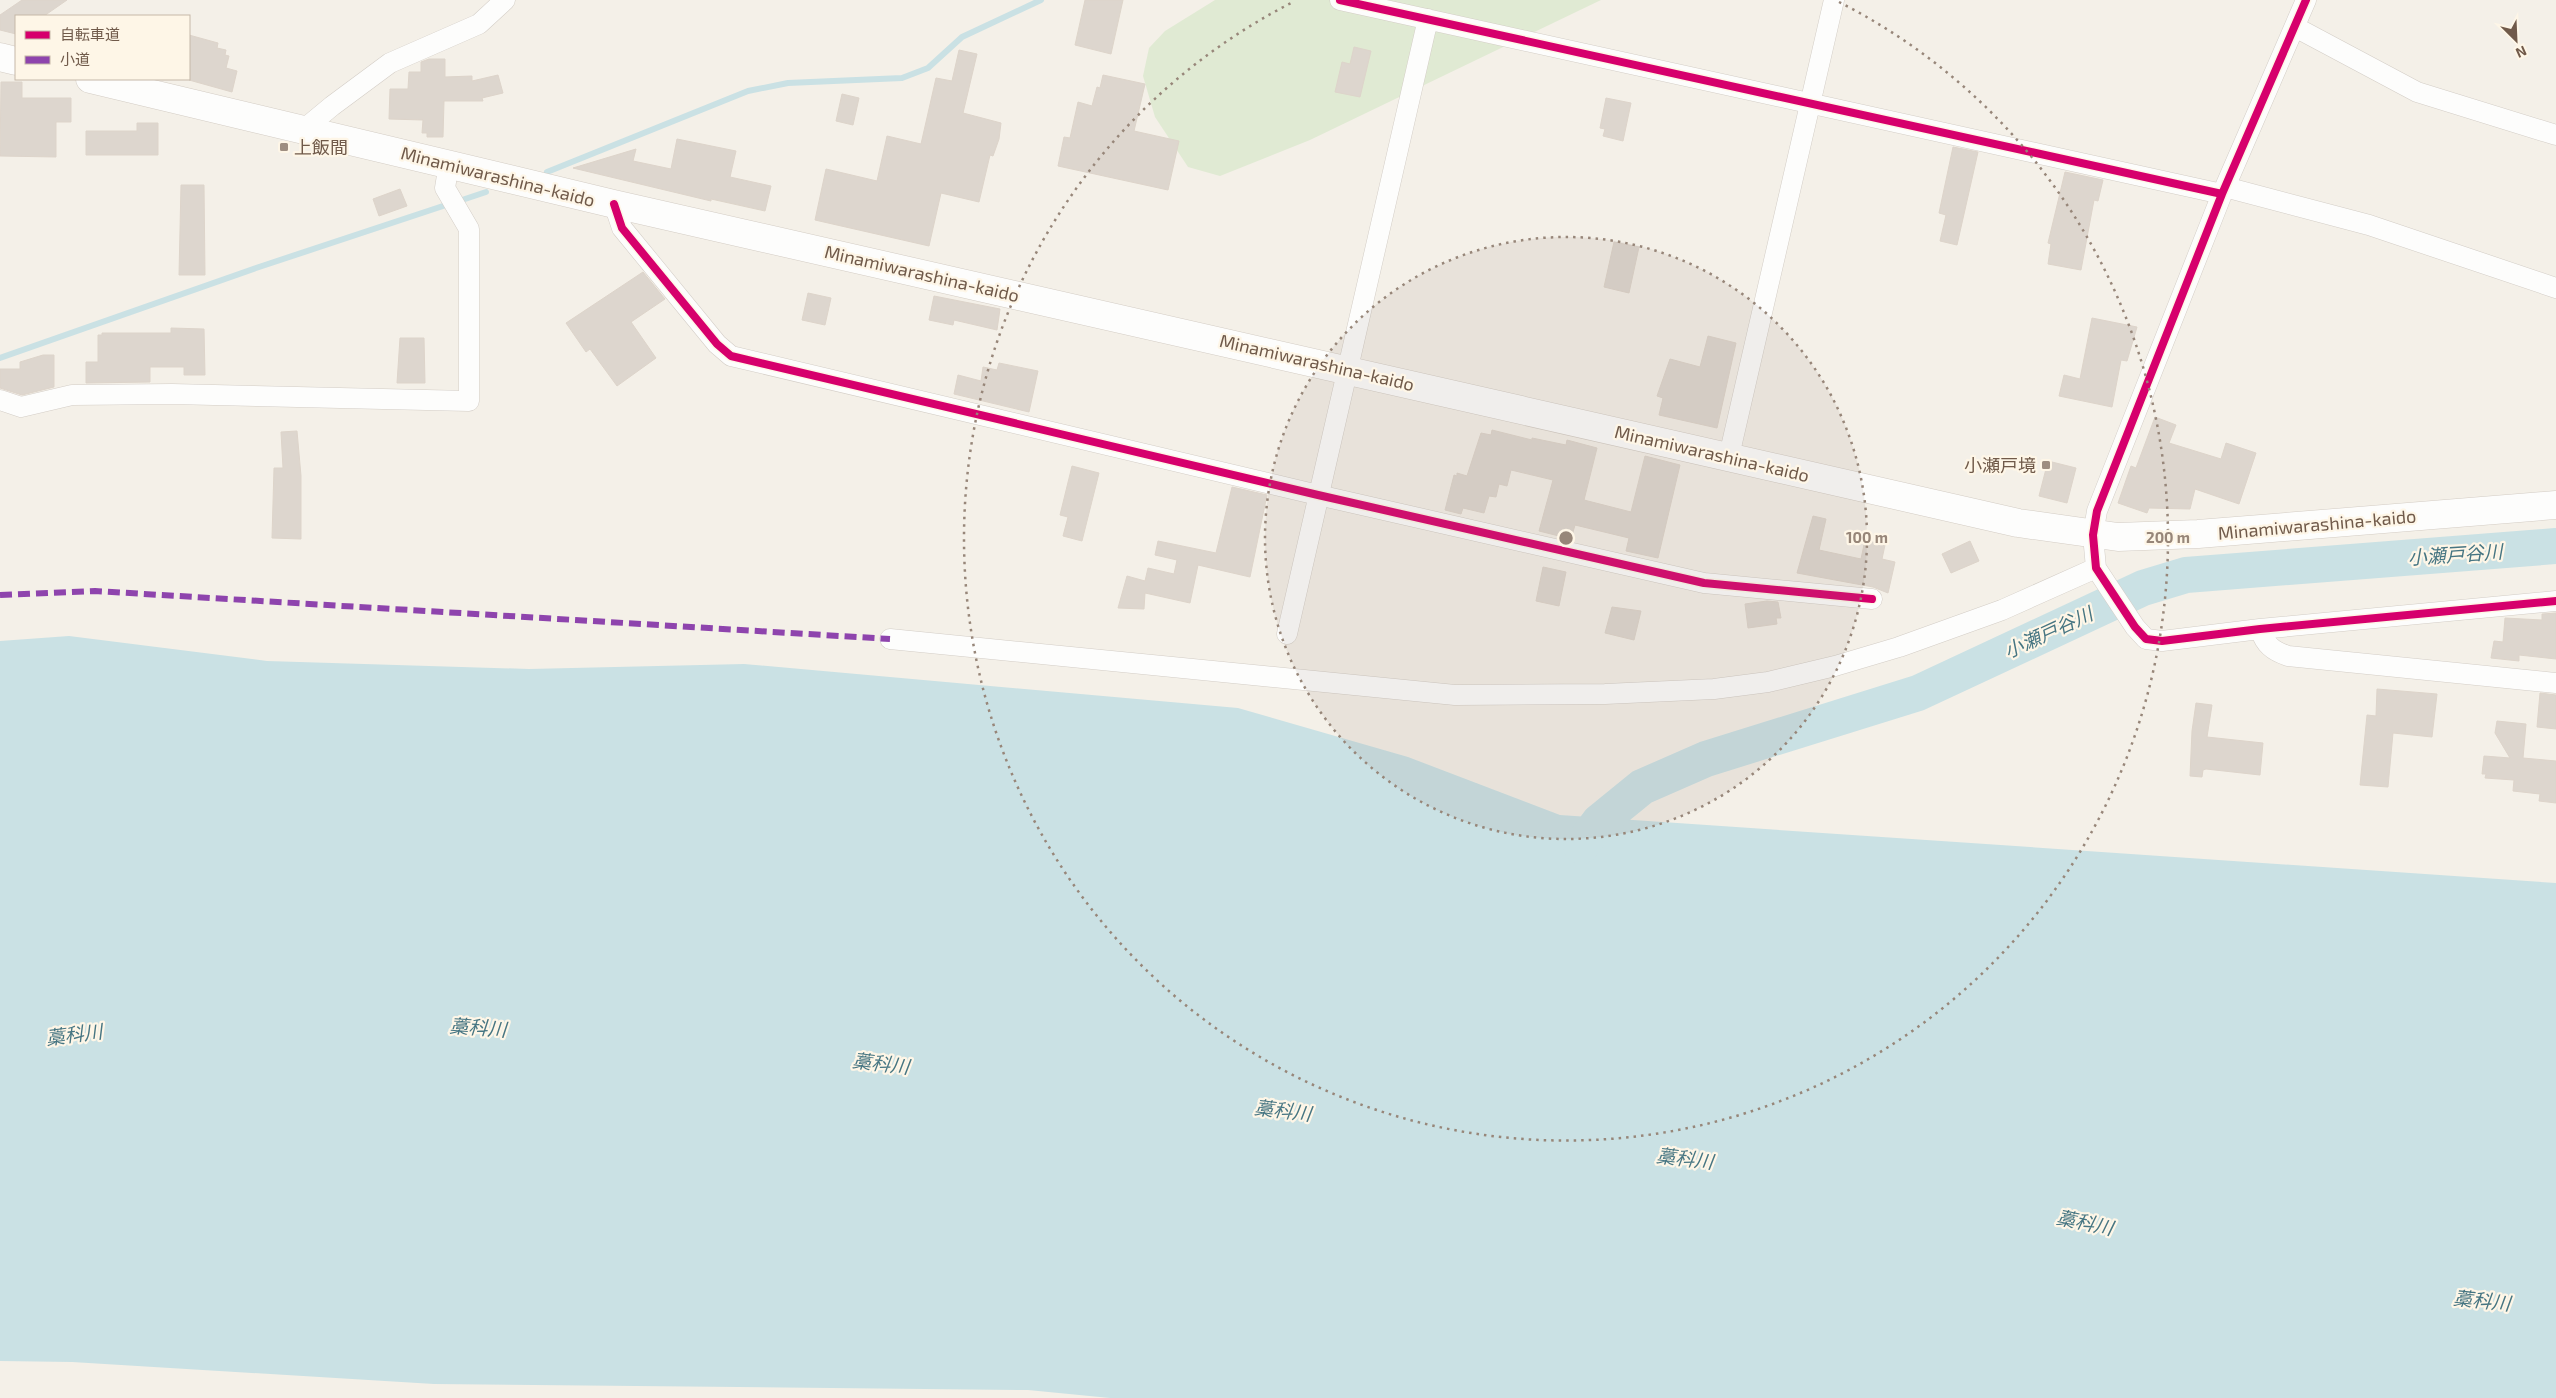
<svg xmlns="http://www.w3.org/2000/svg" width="2556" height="1398" viewBox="0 0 2556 1398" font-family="'Exo 2','Noto Sans JP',sans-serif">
	<rect width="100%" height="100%" fill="#f4f0e8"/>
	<path fill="#e0ead3" d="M1215,0H1601L1310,140L1220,176L1188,167L1155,117L1143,76L1149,48L1165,31Z"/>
	<path fill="#cae1e4" d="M69,636L267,661L529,669L744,664L1238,708L1408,757L1560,815L2556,883V1398H1110L1028,1390L434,1384L72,1362L0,1361V641Z"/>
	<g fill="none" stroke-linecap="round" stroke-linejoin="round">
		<path stroke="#cae1e4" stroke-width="6" d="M547,172L748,91L788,83L902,78L928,68L962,37L1041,0
			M462,200L486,192
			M0,358L256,268L446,205"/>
		<path stroke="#cae1e4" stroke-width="36" d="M1581,846L1599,822L1642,787L1706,759L1918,693L2143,588L2186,575L2556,546"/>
	</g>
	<path fill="#ddd6ce" stroke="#ddd4ca" d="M22,0H67L44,16H16V34L0,30V15Z
		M1085,0H1123L1111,54L1075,45Z
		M189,35L218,43L217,48L226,50L225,55L229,56L226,68L237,71L232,92L189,80Z
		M1354,47L1371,51L1360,97L1335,92L1342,62L1350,64Z
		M959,50L977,54L963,113L1001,123L999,139L993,156L990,155L979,202L941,193L929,246L815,220L826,169L877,181L887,136L921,144L936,78L952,81Z
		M429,59H445V77L472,76V81L498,75L503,93L482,98L483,101H444L443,137H427V133H422L423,120L389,119L390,89H408L409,72H421V62Z
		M1103,75L1145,84L1134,131L1179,141L1168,190L1058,166L1064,137L1070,138L1078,102L1092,106L1097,87L1100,88Z
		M1,82H22V98H71V122H56V157L0,156Z
		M842,94L859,98L853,125L836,121Z
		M1606,98L1631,103L1623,141L1603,136L1605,129L1600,128Z
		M137,123H158V155H86V131H137Z
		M677,139L736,151L730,177L771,186L765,211L711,199V201L573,168L636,149L633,161L671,169Z
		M1953,147L1978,152L1957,245L1940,241L1946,215L1939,213Z
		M2065,172L2103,180L2098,201L2094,200L2081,270L2048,264L2051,244L2048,243Z
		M181,185H204L205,275H179Z
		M400,189L407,206L379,216L373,199Z
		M1614,242L1639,247L1629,293L1604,287Z
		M643,272L665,299L631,322L656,358L617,386L590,349L586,352L566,323Z
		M808,293L831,298L825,325L802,320Z
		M934,296L1000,309L997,330L954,320L953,325L929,320Z
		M2092,318L2137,327L2127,361L2121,360L2112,407L2059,396L2064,375L2080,379Z
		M171,328L204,329L205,375H184V367H150V382L86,383V362H98V335H102V333H171Z
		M1708,336L1736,343L1717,428L1659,415L1663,398L1657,396L1670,359L1700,367Z
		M400,338H424L425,383H397Z
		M43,355H54V387L22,395L0,388V369H20V362Z
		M999,363L1038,371L1029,412L954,394L958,375L981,381L983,367L997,370Z
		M2155,417L2176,425L2169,443L2221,459L2226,443L2256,453L2239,504L2195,489L2190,509L2149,508L2147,513L2118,503L2131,466L2136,468Z
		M1492,430L1532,440V438L1566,445L1567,440L1597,448L1584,500L1631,512L1645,456L1680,465L1658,558L1626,551L1629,538L1575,525L1571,539L1539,531L1553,480L1511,470L1507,486L1499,484L1496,497L1489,496L1484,513L1463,508L1461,514L1445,510L1454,475L1457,476V473L1467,476L1481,433L1491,435Z
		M297,431L301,476V539L272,538L274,468H283L281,432Z
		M2048,461L2076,468L2067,503L2039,496Z
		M1072,466L1099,473L1082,541L1063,536L1068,517L1060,515Z
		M1232,487L1267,495L1250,577L1198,565L1190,603L1145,593L1144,609L1118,608L1127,576L1145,581L1148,568L1174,574L1177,560L1155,555L1158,541L1216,553Z
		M1813,516L1826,519L1819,550L1861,559L1865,540L1885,545L1882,559L1895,562L1888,593L1873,587L1797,573Z
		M1970,541L1979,561L1951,573L1942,554Z
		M1543,567L1566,572L1559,606L1536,601Z
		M1767,601L1778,602L1781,618H1776L1777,624L1748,628L1745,604Z
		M1612,607L1641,611L1634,640L1605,633Z
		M2556,613V659L2519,655V661L2491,658L2494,641L2503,642L2505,618L2542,620V614Z
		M2377,689L2437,694L2432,737L2393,733L2388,787L2360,785L2367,715L2376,716Z
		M2540,693L2556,695V729L2537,727Z
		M2196,703L2212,705L2207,737L2263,743L2260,775L2206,769L2203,770L2202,777L2190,776L2192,731Z
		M2497,721L2526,724L2523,758L2556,761V803L2539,801L2540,794L2513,791L2514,780L2485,778L2486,774H2482L2484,756L2510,758L2495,733Z"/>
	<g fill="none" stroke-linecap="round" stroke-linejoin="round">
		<g stroke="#d3cdc6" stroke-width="21">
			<path id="street" d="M1340,0L2222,194
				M2306,0L2222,194L2097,511L2093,535L2096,568L2135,627L2146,639L2162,641L2260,629L2556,601
				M2295,27L2417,92L2556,135
				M303,130L332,106L390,63L479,24L505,0
				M2225,187L2369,225L2556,288
				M614,204L622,228L717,344L731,356L1318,495L1704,583L1872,599
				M0,400L21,407L72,395L172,394L469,401V229L445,188L449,163
				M1729,456L1834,0
				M2260,629C2265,645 2273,651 2288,656L2556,683
				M1287,634L1428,19
				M890,639L1455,695L1605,694L1714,689L1768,682L1835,666L1899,647L2002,610L2096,568"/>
		</g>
		<g stroke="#d3ccc4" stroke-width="29">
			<path id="secondary" d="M0,57L16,61
				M90,79L614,204L2018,523L2118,537L2198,534L2556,505"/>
		</g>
		<use href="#street" stroke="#fdfdfc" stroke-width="20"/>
		<use href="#secondary" stroke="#fdfdfc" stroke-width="28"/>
		<path stroke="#8e44ad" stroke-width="6" stroke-dasharray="12 6" stroke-linecap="butt" d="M0,595L95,591L890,639"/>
		<g stroke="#fef6e7" stroke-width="11">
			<path id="cycleway" d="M1340,0L2222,194
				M2306,0L2222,194L2097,511L2093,535L2096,568L2135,627L2146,639L2162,641L2260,629L2556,601
				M614,204L622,228L717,344L731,356L1318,495L1704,583L1872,599"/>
		</g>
		<use href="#cycleway" stroke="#d6006c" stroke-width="8"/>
	</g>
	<circle cx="1566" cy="538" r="301" fill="#978679" fill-opacity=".12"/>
	<g fill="none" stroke="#978679" stroke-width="2.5" stroke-dasharray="2.5 5">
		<circle cx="1566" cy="538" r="301"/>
		<path d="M1839 2A602 602 0 1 1 1293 2"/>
	</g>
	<g fill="#9e8e81" stroke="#fef6e7" stroke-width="2">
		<rect x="279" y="142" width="10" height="10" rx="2.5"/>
		<rect x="2041" y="460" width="10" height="10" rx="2.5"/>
	</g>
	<g text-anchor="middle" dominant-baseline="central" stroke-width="4.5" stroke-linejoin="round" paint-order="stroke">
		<g font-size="18" fill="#705a4a" stroke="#fef6e7" text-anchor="start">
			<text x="294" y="147">上飯間</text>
			<text x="2036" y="465" text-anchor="end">小瀬戸境</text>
		</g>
		<g font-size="18" fill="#705a4a" stroke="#fef6e7">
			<text transform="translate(498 176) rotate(14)">Minamiwarashina-kaido</text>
			<text transform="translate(922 273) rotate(13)">Minamiwarashina-kaido</text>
			<text transform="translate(1317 362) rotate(13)">Minamiwarashina-kaido</text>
			<text transform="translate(1712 453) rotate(13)">Minamiwarashina-kaido</text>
			<text transform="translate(2317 524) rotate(-5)">Minamiwarashina-kaido</text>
		</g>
		<g font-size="19" font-style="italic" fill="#467582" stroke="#fef6e7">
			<text transform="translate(2455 554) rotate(-4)">小瀬戸谷川</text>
			<text transform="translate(2048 632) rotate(-25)">小瀬戸谷川</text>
			<text transform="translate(478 1027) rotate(4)">藁科川</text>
			<text transform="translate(74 1034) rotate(-7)">藁科川</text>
			<text transform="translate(881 1063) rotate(7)">藁科川</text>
			<text transform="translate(1283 1110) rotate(7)">藁科川</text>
			<text transform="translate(1685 1158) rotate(7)">藁科川</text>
			<text transform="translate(2085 1222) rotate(12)">藁科川</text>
			<text transform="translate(2482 1300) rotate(6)">藁科川</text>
		</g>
	</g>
	<circle cx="1566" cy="538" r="8" fill="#978679" stroke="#fef6e7" stroke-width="2.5"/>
	<g font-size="15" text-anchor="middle" font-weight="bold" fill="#978679" stroke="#fef6e7" stroke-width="4.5" stroke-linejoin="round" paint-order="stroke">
		<text x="1867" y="543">100 m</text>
		<text x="2168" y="543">200 m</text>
	</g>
	<rect x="15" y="15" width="175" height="65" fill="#fef6e7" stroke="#c5b8a8"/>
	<rect x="25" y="31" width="25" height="8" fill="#d6006c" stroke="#c5b8a8"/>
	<text x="60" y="40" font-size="15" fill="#705a4a">自転車道</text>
	<rect x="25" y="56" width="25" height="8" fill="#8e44ad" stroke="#c5b8a8"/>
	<text x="60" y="65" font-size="15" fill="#705a4a">小道</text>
	<g transform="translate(2516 40) rotate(156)" stroke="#fef6e7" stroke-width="4" paint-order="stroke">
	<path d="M0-4L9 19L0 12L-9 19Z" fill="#705a4a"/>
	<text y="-8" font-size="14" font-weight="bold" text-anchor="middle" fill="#705a4a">N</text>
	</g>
</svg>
